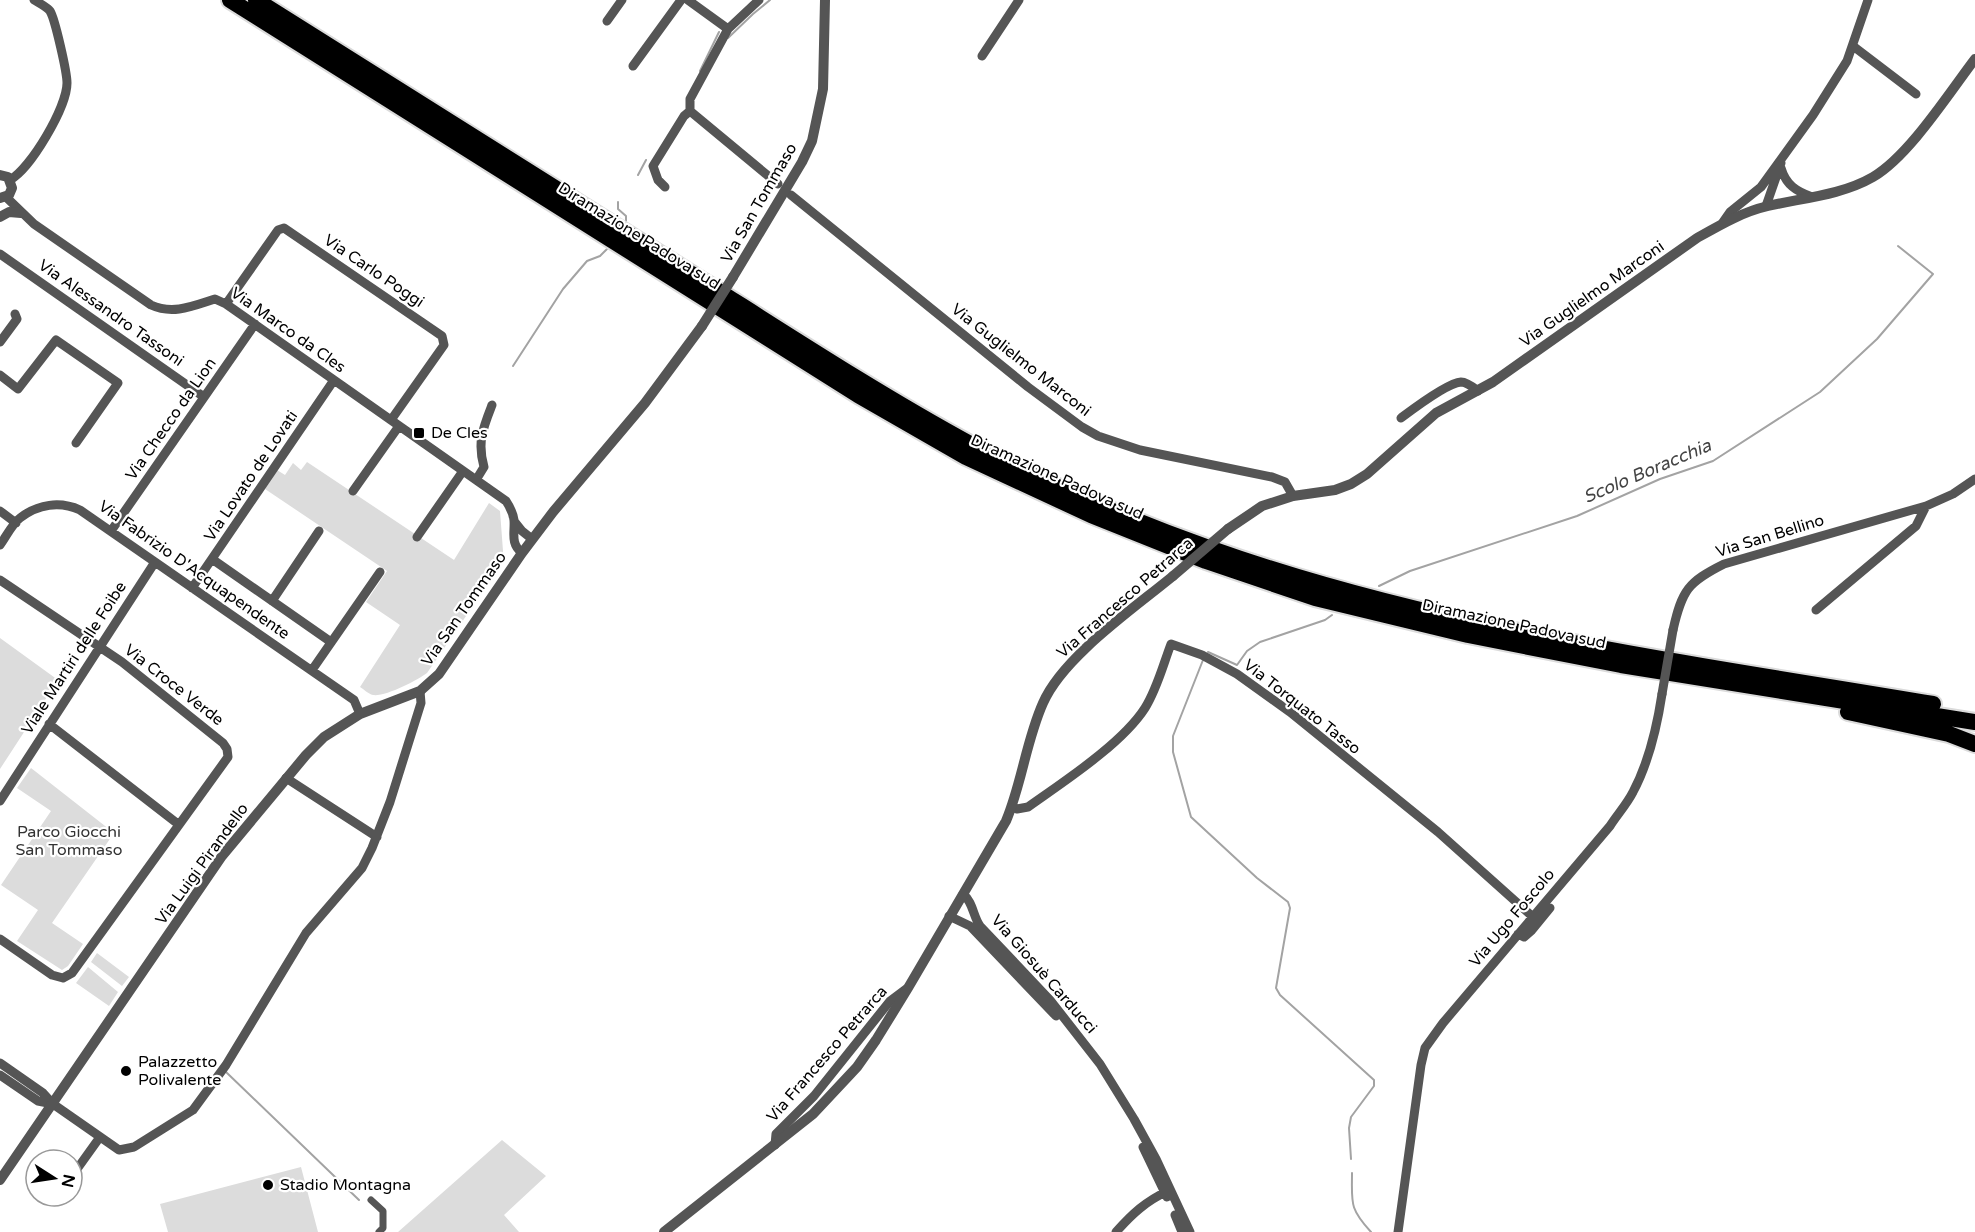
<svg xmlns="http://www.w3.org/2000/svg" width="1975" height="1232" viewBox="0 0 1975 1232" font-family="'Varela Round',sans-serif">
	<rect width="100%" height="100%" fill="#fff"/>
	<path fill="#dcdcdc" d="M307,462L454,560L489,503L500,511L503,551L501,565L427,673C418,680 385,697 373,695C368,694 364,689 360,687L400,625L366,602L387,571L265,489L277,470L285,475L293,463L301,470Z
		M0,638L58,680L0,769Z
		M31,768L114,833L52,923L83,944L68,966L62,970L17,941L38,910L1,885L51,811L17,788Z
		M97,953L129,977L122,986L91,962Z
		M88,967L118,992L109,1006L76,983Z
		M502,1140L546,1176L504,1215L519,1232H398Z
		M301,1167L318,1232H168L160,1204Z"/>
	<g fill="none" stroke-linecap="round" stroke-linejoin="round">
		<path stroke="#a3a3a3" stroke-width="2" d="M728,38L753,14L770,0
			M700,71L719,32
			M638,175L646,160
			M618,202V209L626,216V221
			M513,366L563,289L587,261L600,256L607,249
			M1379,586L1410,571L1577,516L1660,479L1713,461L1820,392L1877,339L1933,274L1898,246
			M1208,652L1237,665L1247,651L1260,642L1325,620L1332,615
			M1203,660L1173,736V752L1191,817L1257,878L1288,902L1290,908L1276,988L1280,995L1374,1080V1086L1351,1117L1349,1128L1351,1159
			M226,1072L359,1200
			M1352,1173C1352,1203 1349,1208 1371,1232"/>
		<g stroke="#dbdbdb" stroke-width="20">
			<path id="motorway" d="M230,0L858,395L966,457L1091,515L1206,561L1315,598L1468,635L1621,665L1975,722
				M256,0C397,90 538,178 679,266C776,327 871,390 972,445C1046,484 1130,520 1209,548C1442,631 1690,663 1933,704
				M1848,712L1949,734L1975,744"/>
		</g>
		<path stroke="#555" stroke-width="7" d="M371,1200L383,1211V1228L379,1232"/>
		<path stroke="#555" stroke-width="9" d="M688,0L728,29
			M607,21L622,0
			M1853,46L1916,94
			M982,56L1019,0
			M633,66L681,0
			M690,111L778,184
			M1781,168C1786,185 1796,191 1812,197
			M10,180C31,168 67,107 67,83C67,72 55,19 50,11C47,7 39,3 34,0
			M665,187L658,180L653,166L684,116L690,111V99L728,29L759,0
			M791,195L1028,387L1082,427L1098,436L1140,450L1272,477L1285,482L1293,496
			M6,197L34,224L151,305C173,315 193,306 215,299L226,304L506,501C510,507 513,513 514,520C515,533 510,543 522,553
			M1766,206L1781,163
			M1723,222L1730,212L1761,187L1813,115L1847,61L1868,0
			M0,254L204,397
			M226,304L278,230L284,228L442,336L444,345L391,420
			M0,342L17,319L15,314
			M0,375L18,389L56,340L118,383L76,443
			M1401,418C1413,409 1447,383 1461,382C1467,382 1473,387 1478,391
			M476,480L484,467C477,442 483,428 492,405
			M353,491L399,426
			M0,511L16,523
			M514,521L522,531L532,539
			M111,531L255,324
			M417,537L463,471
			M0,545C6,537 12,524 20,518C38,504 60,501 80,510L354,700L360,714
			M212,559L331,642
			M0,580L122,662L223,743L227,749L228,757L72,973L63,978L52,975L0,939
			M192,588L334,380
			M272,601L319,531
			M1816,610L1916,526L1926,506
			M1673,630C1682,590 1688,582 1724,564L1926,506L1953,494L1975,479
			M312,670L380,572
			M49,724L178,824
			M286,778L377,837
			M0,801L155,562
			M1012,807L1017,809L1028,807C1063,782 1122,744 1145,708C1157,689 1163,665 1171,644L1202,655L1237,674L1290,712L1438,832L1533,917
			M963,894C973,902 973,916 980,926L1050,1000L1100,1064L1134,1119L1156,1159L1190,1232
			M949,916L970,926L1056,1016
			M1518,934L1524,937L1532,930L1550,908
			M0,1063L43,1093L53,1104L119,1150L134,1147L193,1110L226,1065L306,933L362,868L372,848L390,802L421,703L420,691
			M0,1075L38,1101L53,1104
			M775,1145L776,1134L814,1096L890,1001L906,989
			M1143,1147L1167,1197
			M72,1176L100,1137
			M1175,1215L1182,1232
			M1116,1232C1132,1214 1146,1201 1168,1191
			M1398,1232L1421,1065L1425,1048L1443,1023L1610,826C1617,815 1627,804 1633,792C1649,762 1657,727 1662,694"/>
		<path stroke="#555" stroke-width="10" d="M0,175L8,177L12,188L9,195L0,198
			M0,217L9,212L21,213
			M733,277L802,162L812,141L823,89L825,0
			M1228,529L1262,506L1293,496L1335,490L1351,484L1367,474L1436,413L1493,382L1697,238C1720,225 1742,212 1768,206C1803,198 1842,195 1873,177C1909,156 1949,93 1975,59
			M0,1180L222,856L306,755L324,737L360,714L420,691L439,674L522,553L553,512L645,403L702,326
			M664,1232L813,1114L857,1067L876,1040L908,988L1006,821C1022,783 1026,741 1043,703C1063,657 1133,609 1173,576"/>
		<use href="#motorway" stroke="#000" stroke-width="16"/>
		<path stroke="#555" stroke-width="9" d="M1662,694L1673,630"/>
		<path stroke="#555" stroke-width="10" d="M702,326L733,277
			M1173,576L1228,529"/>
	</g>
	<g fill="#000" stroke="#fff" stroke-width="2">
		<rect x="413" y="427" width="12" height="12" rx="3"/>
		<circle cx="126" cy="1071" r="6"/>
		<circle cx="268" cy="1185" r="6"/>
	</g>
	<g text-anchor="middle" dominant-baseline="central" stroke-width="4.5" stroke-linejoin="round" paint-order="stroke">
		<g font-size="16" fill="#000" stroke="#fff">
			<text transform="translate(759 203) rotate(-60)">Via San Tommaso</text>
			<text transform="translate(639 236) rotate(32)">Diramazione Padova sud</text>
			<text transform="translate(374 271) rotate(34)">Via Carlo Poggi</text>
			<text transform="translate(1592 294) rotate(-35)">Via Guglielmo Marconi</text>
			<text transform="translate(111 313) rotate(35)">Via Alessandro Tassoni</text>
			<text transform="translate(288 330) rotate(35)">Via Marco da Cles</text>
			<text transform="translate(1021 360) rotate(38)">Via Guglielmo Marconi</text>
			<text transform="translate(171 419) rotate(-55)">Via Checco da Lion</text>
			<text transform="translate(251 476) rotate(-56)">Via Lovato de Lovati</text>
			<text transform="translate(1057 477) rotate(24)">Diramazione Padova sud</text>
			<text transform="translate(1770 536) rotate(-17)">Via San Bellino</text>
			<text transform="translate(194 570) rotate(35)">Via Fabrizio D'Acquapendente</text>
			<text transform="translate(1125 598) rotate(-41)">Via Francesco Petrarca</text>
			<text transform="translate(464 609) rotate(-55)">Via San Tommaso</text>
			<text transform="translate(1514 624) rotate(12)">Diramazione Padova sud</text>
			<text transform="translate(74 658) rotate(-57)">Viale Martiri delle Foibe</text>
			<text transform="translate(174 685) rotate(38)">Via Croce Verde</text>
			<text transform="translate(1302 707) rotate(38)">Via Torquato Tasso</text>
			<text transform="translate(202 864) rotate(-54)">Via Luigi Pirandello</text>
			<text transform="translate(1512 918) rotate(-50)">Via Ugo Foscolo</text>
			<text transform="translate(1044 974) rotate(49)">Via Giosuè Carducci</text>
			<text transform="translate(827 1054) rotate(-49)">Via Francesco Petrarca</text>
		</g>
		<g font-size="16" fill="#000" stroke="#fff" text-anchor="start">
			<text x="431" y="433">De Cles</text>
			<text x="138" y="1062">Palazzetto<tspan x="138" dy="18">Polivalente</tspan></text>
			<text x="280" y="1185">Stadio Montagna</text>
		</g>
		<g font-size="16" fill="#333" stroke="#fff">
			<text x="69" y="832">Parco Giocchi<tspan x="69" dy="18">San Tommaso</tspan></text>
		</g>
		<g font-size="18" font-style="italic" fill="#444" stroke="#fff">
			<text transform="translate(1647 471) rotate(-23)">Scolo Boracchia</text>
		</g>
	</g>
	<g transform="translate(54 1178) rotate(102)"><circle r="28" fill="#ffffff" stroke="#999999" stroke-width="1.5"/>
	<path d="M0-4.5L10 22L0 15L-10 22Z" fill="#000000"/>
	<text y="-9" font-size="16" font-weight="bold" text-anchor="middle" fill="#000000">N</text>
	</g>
</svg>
